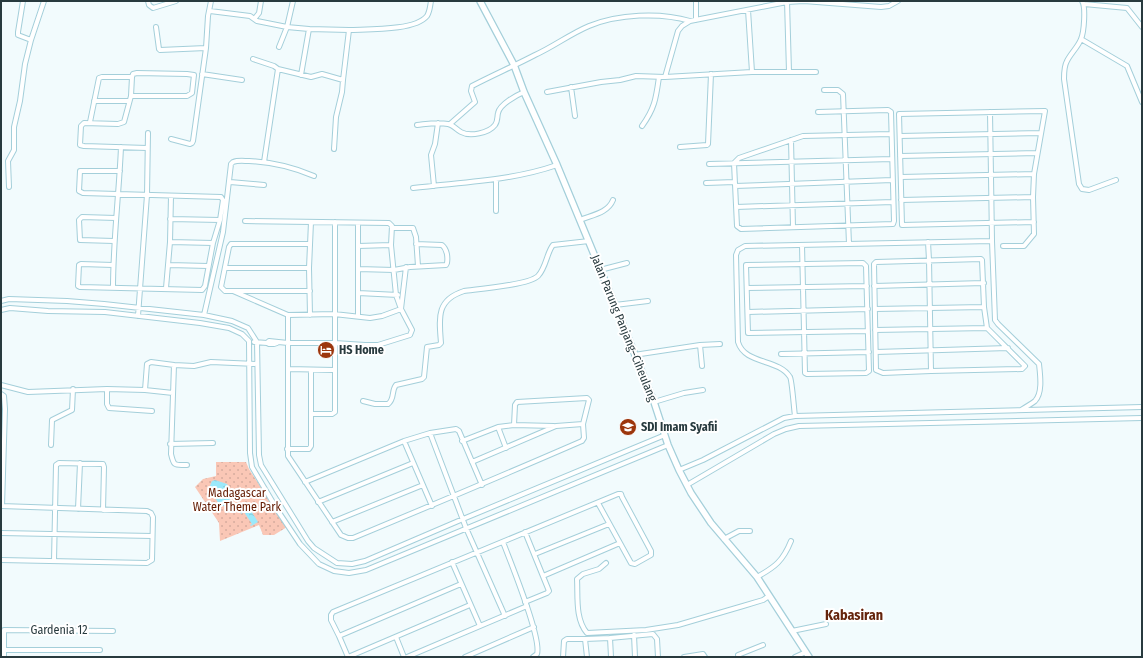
<svg xmlns="http://www.w3.org/2000/svg" width="1143" height="658" viewBox="0 0 1143 658" font-family="'Fira Sans Condensed',sans-serif">
	<defs>
		<pattern id="park-dots" width="8" height="8" patternUnits="userSpaceOnUse"><rect width="8" height="8" fill="#fac7b6"/><path d="M2 2h.1M6 6h.1" fill="none" stroke="#d6ac9e" stroke-width="1.8" stroke-linecap="round"/></pattern>
		<pattern id="water-ripples" width="26" height="14" patternUnits="userSpaceOnUse"><rect width="26" height="14" fill="#9be9fb"/><path d="M2 4q2-2 4 0t4 0M15 11q2-2 4 0t4 0" fill="none" stroke="#86c9d8"/></pattern>
	</defs>
	<rect width="100%" height="100%" fill="#f2fbfd"/>
	<path fill="url(#park-dots)" d="M216,462H246L249,469L287,527L274,535H263L259,525L220,541L219,523L195,487L203,479L216,476Z"/>
	<path fill="url(#water-ripples)" d="M215,480L227,484L229,487L231,491L230,497L231,503L227,506H221C216,501 214,494 209,488L212,481Z
		M248,506L258,522L251,526L250,525L252,524L244,512L241,514L240,511Z"/>
	<g fill="none" stroke-linecap="round" stroke-linejoin="round">
		<g stroke="#a4cfda" stroke-width="6">
			<path id="minor" d="M23,1L18,32V35L31,40
				M148,1L149,5L153,8L176,1
				M696,1V20
				M787,1L789,72
				M1082,1C1086,7 1084,32 1081,39C1078,47 1071,53 1067,61C1064,66 1064,73 1064,79L1079,184L1082,189L1089,190L1116,180
				M1084,4L1127,8L1142,27
				M748,10L752,72
				M210,11L250,16L257,21L287,27L309,29L349,30
				M255,18L259,13L261,1
				M156,27L159,49L160,50L206,48
				M1081,39L1127,66L1142,102
				M279,47L287,27L293,1
				M253,59L274,66L278,69
				M202,74L242,80
				M301,75L309,29
				M665,77L678,31L682,26L690,21L787,2L804,1L881,7L889,6L898,1
				M571,87L575,116
				M824,90H838L843,94L849,244
				M547,92L601,82L620,80L636,76L665,77L752,72H816
				M131,96H187L192,93L194,75L187,74L137,73L133,74L132,77
				M94,101H129
				M818,112L888,110L891,112L894,221L893,224L741,229L737,226L734,163L739,158L803,136L891,134
				M990,112L992,241
				M90,122L99,78L102,77H132L131,96L124,122L118,124L84,123L81,126L80,145L84,146L147,148
				M450,124L475,102L471,91L472,86C493,75 514,66 535,55C553,47 570,34 589,26C618,14 660,12 690,21
				M417,125C427,124 437,122 448,124C453,125 456,129 461,132C470,137 489,133 495,125C498,121 497,117 498,113C500,104 517,95 524,92
				M642,126C655,108 656,98 659,77
				M900,136L1041,133
				M171,139L190,144L192,143L193,141L206,48L208,16L211,1
				M791,140L793,227
				M680,147L707,145L708,144L711,74
				M334,149L336,117L342,92L343,80
				M900,156L1037,153
				M264,162L278,69L311,77L322,74L343,80L349,30C367,29 415,31 427,16C430,11 430,6 431,1
				M709,164L892,159
				M901,177L1034,174
				M496,180V211
				M230,182L264,185
				M706,183L735,182
				M434,186L431,155L435,144L438,123
				M735,186L892,180
				M9,187L8,161L14,150V127L20,101L25,64L31,40L44,1
				M413,188C462,182 511,181 557,165
				M901,200L1033,197
				M736,207L893,202
				M170,219L220,220
				M580,220C592,215 608,213 613,200
				M245,221L389,223L392,226L391,245L396,295L401,309L412,330L410,335L378,345H365L335,343H288L269,341L267,343
				M392,228H413L416,237L418,266
				M114,241L80,240L79,220L82,217L116,218
				M170,242L213,243
				M928,242L929,260L931,371L1022,369L1025,366L987,328L984,307L982,260L981,259L876,262L874,264L876,370L883,373L931,371
				M802,245C803,288 804,330 805,373L807,374L866,373L869,371L866,266L863,263L746,265L748,333L868,331
				M358,246L391,245
				M1003,246H1024L1034,234L1033,197L1034,174L1045,111L899,114L902,225L1034,222
				M113,265L81,264L79,265L78,286L80,287L202,290L205,286L213,243L220,220L223,200L221,197L83,193L79,191L80,171H120
				M169,265L208,266
				M225,268H309
				M358,269L394,270L410,267L446,265L447,263C448,257 447,249 442,245L416,244
				M600,270L627,263
				M874,286L984,283
				M113,288C113,241 119,194 121,147
				M166,288L170,242L171,196
				M747,288L867,286
				M233,291L288,315L334,314L370,318L382,316L401,309L406,267
				M310,291H225L221,287L229,247L231,244H310
				M358,293L398,295
				M1,301L9,299L67,301L104,304L204,315L232,321L248,328L257,342L259,455L261,465L308,541L314,548L337,563L352,564L365,561L463,519L665,435
				M615,305L648,301
				M875,309L984,307
				M1,310L10,308L48,311L105,312L200,323L229,328L242,334L249,341L250,453L252,467L278,511L300,544L319,564L334,571L349,573L366,570L668,445
				M748,312L868,309
				M204,315L223,232L231,164L233,162C238,160 244,161 249,161C272,162 293,167 314,176
				M288,315V456L341,535L348,538H353C430,506 506,474 582,441L584,438L583,424L589,400L587,398L517,402L515,405L514,425
				M310,315L309,268L311,222
				M138,316L147,195L148,133
				M358,316V223
				M875,330L987,328
				M254,342L267,343L269,344H274L277,343
				M700,345L702,366
				M876,352L1008,348
				M781,354L869,352
				M634,355L700,345L720,344
				M288,369L334,370
				M311,370V414
				M1,385L28,392L107,389L145,390L173,393
				M107,389V404L109,408L152,411
				M145,390L147,364L151,362L174,365
				M1,394L4,396L5,409L2,506
				M363,401L375,404H388C395,399 391,391 396,385L422,379L424,377L427,347L439,345L441,343C439,318 436,300 464,291C479,289 529,285 538,276C546,268 547,252 553,245L589,241
				M654,402L684,393L703,390
				M795,416C794,410 792,380 790,377C778,358 745,365 738,342L736,255L738,250L745,246L992,241L995,320L998,324L1039,364C1040,374 1043,393 1035,401C1031,404 1026,407 1021,410
				M498,427L506,448
				M430,433L466,528L505,616
				M404,441L432,506
				M462,441L498,427L514,425L554,426
				M170,444L213,443
				M51,445L52,420L72,410L73,389
				M287,449H309L311,446V414H332L335,412V222
				M472,462L556,426L583,424
				M187,465C175,465 174,467 171,454L174,365L194,366L211,362L257,364
				M679,470L703,460L784,418L795,416L1142,407
				M305,482L404,441L430,433L456,429L459,431L482,485
				M687,485L774,434L786,429L799,426L1142,418
				M318,502L413,463
				M1,506L147,511L151,513L153,517L152,560L147,563L1,560
				M78,509L80,463
				M332,522L423,485
				M525,532L549,591L547,593L525,602
				M1,533L152,536
				M724,539L739,531H750
				M503,542C510,561 542,638 537,654L533,657
				M535,554L609,524
				M54,561L56,465L59,463L103,464L104,467L103,510
				M452,562L480,626
				M606,563L599,569L583,574L577,579C578,596 575,619 587,633L646,630L678,625L743,606L763,600L769,596
				M543,576L620,543
				M757,577C775,567 783,561 791,541
				M792,631L826,624
				M634,635L635,657
				M339,636L461,584
				M396,637L404,657
				M610,638L653,634L657,639L658,657
				M4,650H100
				M738,655L763,645
				M4,657V630L113,631
				M348,657L339,636L331,620V615L333,612L618,494H621L622,497L651,551V555L635,564L631,563L598,503
				M348,657L470,605
				M407,657L527,606
				M465,657L534,627
				M563,657L564,641L567,639H585
				M587,657L585,639L610,638L611,657
				M684,657L703,654L705,657
				M795,657L806,652"/>
		</g>
		<g stroke="#a4cfda" stroke-width="8">
			<path id="tertiary" d="M480,1L514,65L524,92L557,165L615,305L654,402L668,445L679,470L691,493L711,523L757,577L809,657"/>
		</g>
		<use href="#minor" stroke="#fff" stroke-width="4"/>
		<use href="#tertiary" stroke="#fff" stroke-width="5.5"/>
	</g>
	<defs>
		<g id="hotel-disc" transform="scale(0.9)"><circle r="9.5" fill="#9c360d" stroke="#fff"/><path d="M-6-4.5h1.5V1H6V5H4.5V3h-9V5H-6ZM-4 0a1.8 1.8 0 1 1 3.6 0ZM.5 0V-2.5h3Q6-2.5 6 0Z" fill="#fff"/></g>
		<g id="school-disc" transform="scale(0.9)"><circle r="9.5" fill="#9c360d" stroke="#fff"/><path d="M0-5L7-2L0 1L-7-2ZM-4 1L0 2.5L4 1V4Q0 6-4 4Z" fill="#fff"/></g>
	</defs>
	<g fill-rule="evenodd">
		<use href="#hotel-disc" x="326" y="350"/>
		<use href="#school-disc" x="628" y="427"/>
	</g>
	<g text-anchor="middle" dominant-baseline="central" stroke-width="4" stroke-linejoin="round" paint-order="stroke">
		<g font-size="12" fill="#283a3e" stroke="#fff">
			<text transform="translate(624 328) rotate(68)">Jalan Parung Panjang–Ciheulang</text>
			<text x="59" y="630">Gardenia 12</text>
		</g>
		<g font-size="12" font-weight="bold" fill="#283a3e" stroke="#fff" text-anchor="start">
			<text x="339" y="350">HS Home</text>
			<text x="641" y="427">SDI Imam Syafii</text>
		</g>
		<g font-size="12" fill="#631a00" stroke="#fff">
			<text x="237" y="493">Madagascar<tspan x="237" dy="14">Water Theme Park</tspan></text>
		</g>
		<g font-size="14" font-weight="bold" fill="#65240c" stroke="#fff">
			<text x="854" y="615">Kabasiran</text>
		</g>
	</g>
	<rect width="1143" height="658" fill="none" stroke="#283a3e" stroke-width="4"/>
</svg>
